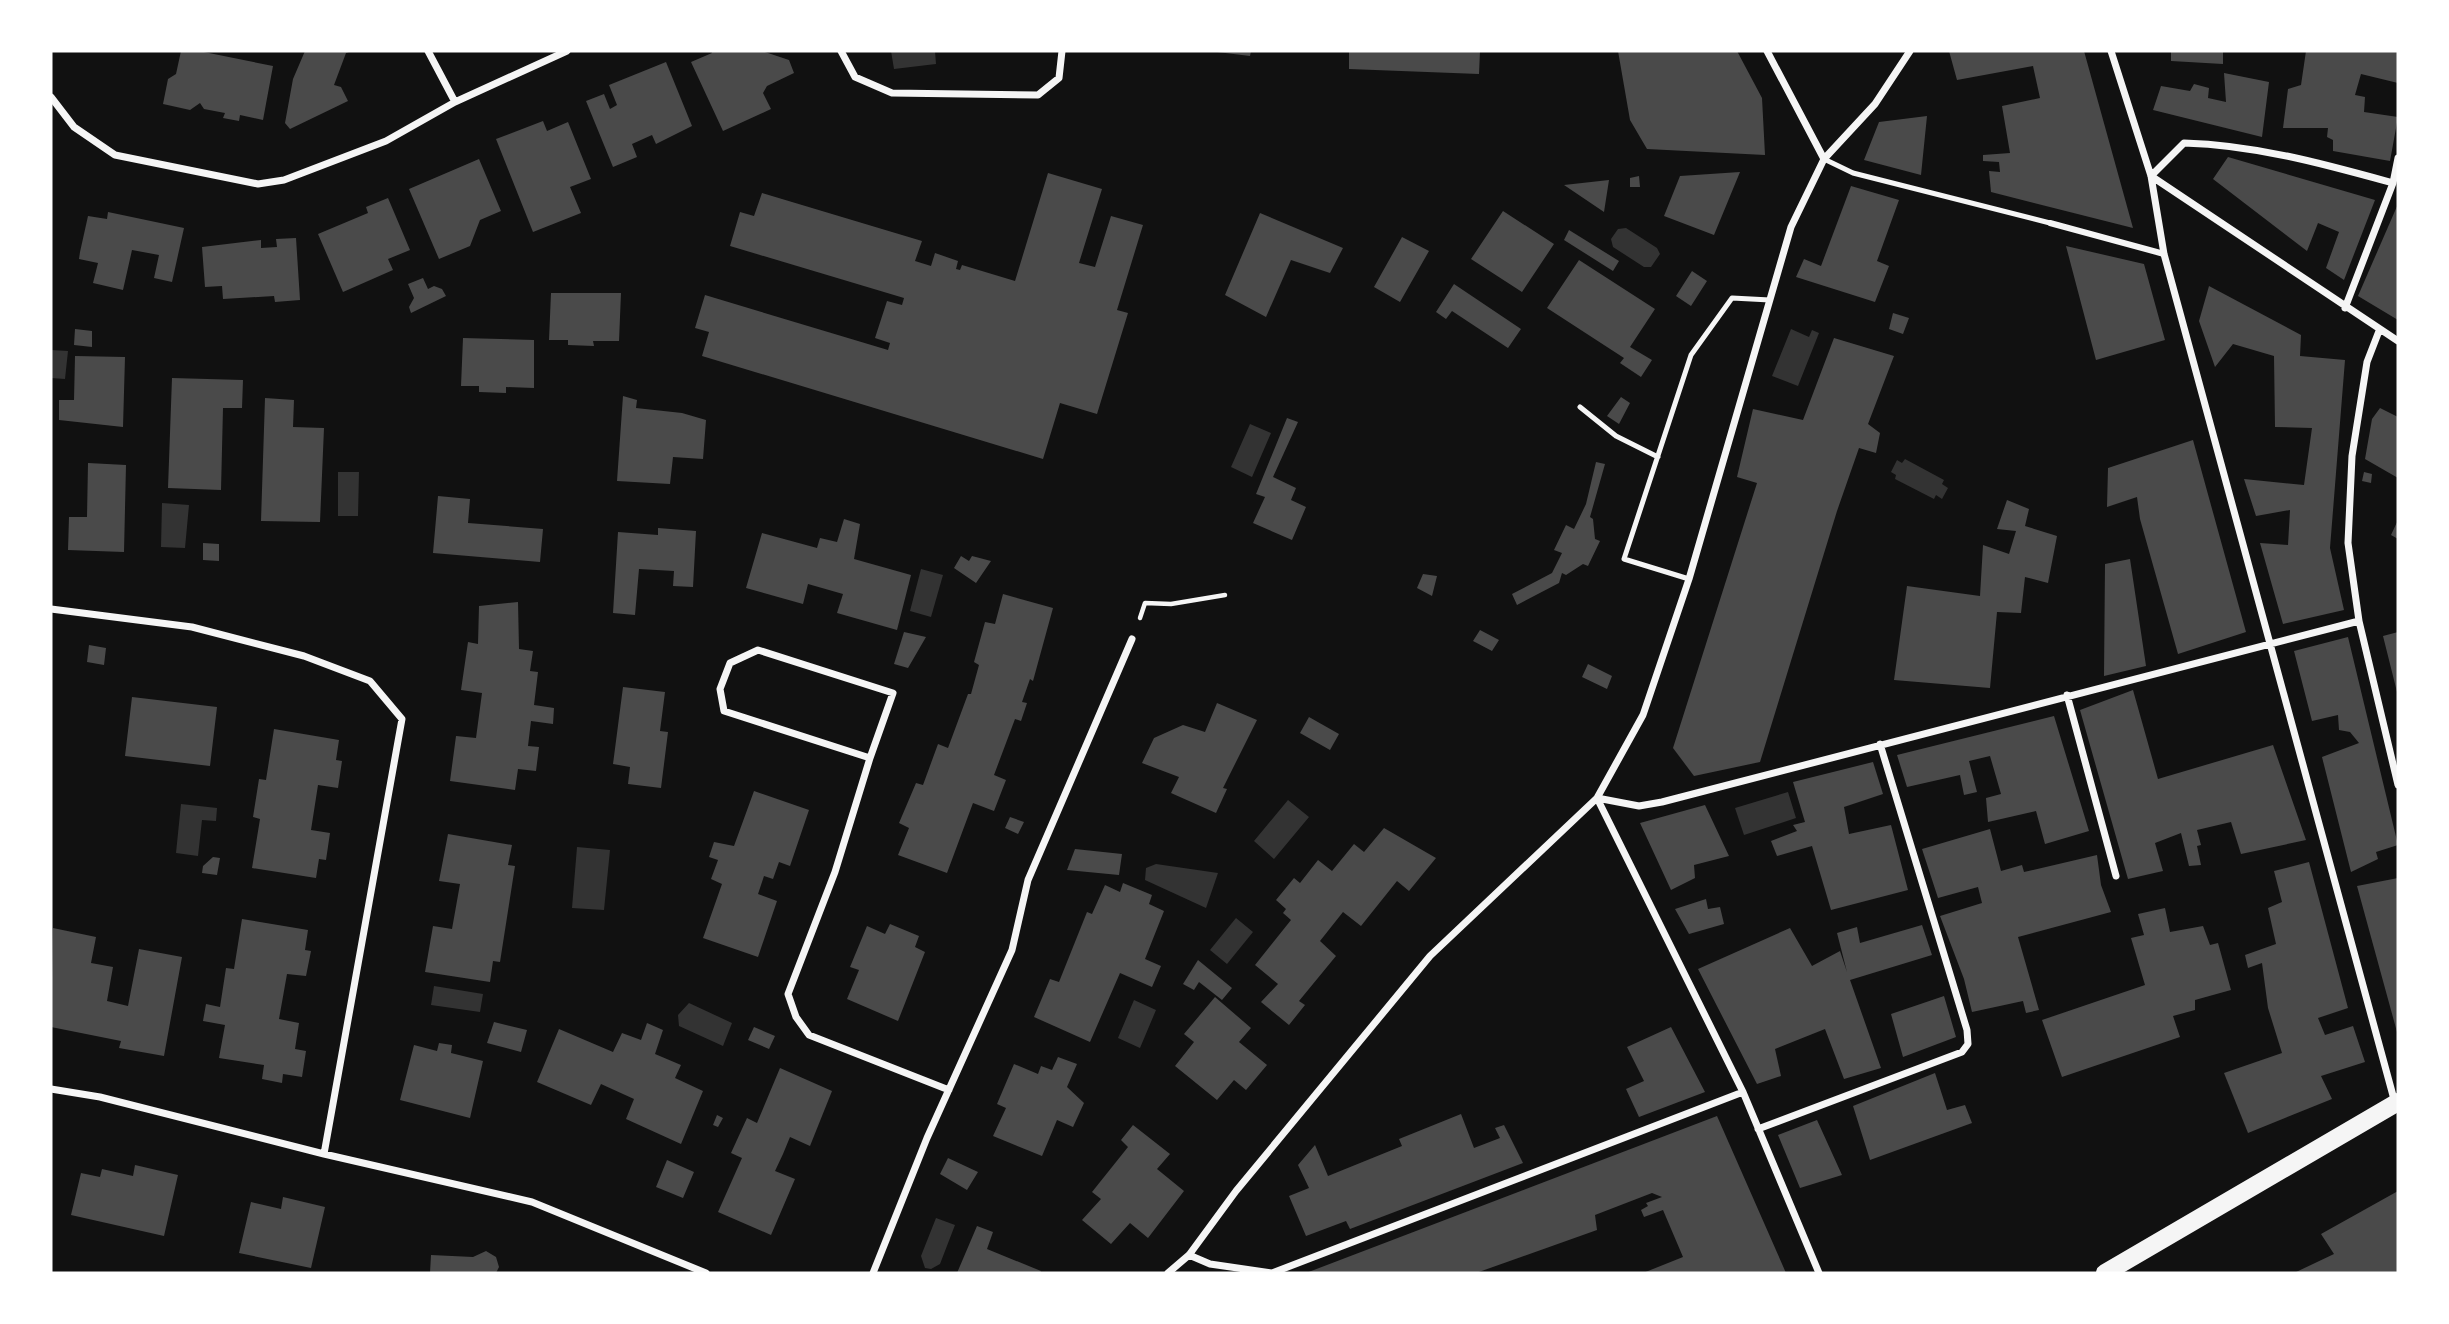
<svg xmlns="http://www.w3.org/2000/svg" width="2449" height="1324" viewBox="0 0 2449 1324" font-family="'Space Grotesk',sans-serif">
	<rect width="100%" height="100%" fill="#111"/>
	<path fill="#333" d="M891,51H935L936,64L894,69Z
		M1626,228L1657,248L1660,254L1651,267H1644L1613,247L1611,239L1618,229Z
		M1791,329L1809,337L1812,330L1819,333L1798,386L1772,376Z
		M51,350L68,351L65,379L51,378Z
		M1250,424L1271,433L1252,477L1231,467Z
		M1905,459L1944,480L1942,484L1948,488L1942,499L1936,495L1934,499L1895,479L1896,475L1891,472L1897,460L1902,463Z
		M338,472H359L358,516H338Z
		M162,503L189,505L185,548L161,547Z
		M921,569L943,575L931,617L910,611Z
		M1788,792L1796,818L1744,835L1735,808Z
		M1288,800L1309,817L1274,859L1254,841Z
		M181,804L217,808L216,821L202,820L198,856L176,853Z
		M577,847L610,850L604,910L572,908Z
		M1156,864L1218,873L1206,908L1145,880L1146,868Z
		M1236,918L1253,932L1227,964L1210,950Z
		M434,986L483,994L480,1012L431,1005Z
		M1134,1000L1156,1010L1140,1048L1118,1038Z
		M689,1003L732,1023L723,1046L679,1026L678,1015Z
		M936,1218L955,1225L940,1264L931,1269L925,1268L921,1256Z"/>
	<path fill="#4a4a4a" d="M181,51H199L273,66L263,120L240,115L239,121L223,118L225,113L204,109L200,103L190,110L163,104L168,79L176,74Z
		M305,51H352L346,53L334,85L341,87L348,101L290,129L285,123L293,79Z
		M711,51H762L789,60L794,73L767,86L763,93L771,109L723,131L691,62L712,53Z
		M1209,51H1251L1250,56Z
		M1349,51H1480L1479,74L1349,69Z
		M1618,51H1737L1762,98L1765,155L1647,149L1630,120Z
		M1949,51H2084L2133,228L1991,192L1989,171L2000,172L1999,162L1983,161V155L2010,153L2002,106L2040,98L2033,66L1957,80Z
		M2171,51H2223V64L2171,61Z
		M2306,51H2398V83L2361,74L2355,95L2365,97L2364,112L2398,117L2390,161L2333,151V140L2327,137L2328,128H2283L2288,89L2301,85Z
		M666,62L692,126L656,144L652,135L632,144L637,157L613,167L586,101L604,94L610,109L617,105L609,85Z
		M2224,73L2269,82L2262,137L2153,110L2161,86L2190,91L2194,84L2209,88L2208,98L2226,102Z
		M1927,116L1921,175L1864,160L1879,122Z
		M543,121L547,131L568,122L591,179L570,187L581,213L533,232L496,139Z
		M2228,157L2375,200L2344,280L2326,268L2339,232L2318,223L2307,251L2213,179Z
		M479,159L501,211L480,220L470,246L439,259L409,189Z
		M1740,172L1714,235L1664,216L1680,176Z
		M1048,173L1102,189L1079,263L1095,267L1111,216L1143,225L1117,310L1128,313L1097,414L1060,403L1043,459L702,356L709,332L695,328L705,295L888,350L890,343L875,338L887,301L902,305L904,298L730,246L740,212L754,216L762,193L922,241L915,261L931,266L935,253L958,261L956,269L960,270L962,265L1015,281Z
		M1639,176L1640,187H1630V178Z
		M1609,180L1604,212L1564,185Z
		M1851,186L1899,200L1877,261L1889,266L1875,302L1796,277L1804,259L1821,266Z
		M388,198L410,250L388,259L393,270L343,292L318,234L368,213L366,207Z
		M2398,204V320L2358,296Z
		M1503,211L1554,244L1522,292L1471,259Z
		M108,212L184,228L172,282L154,278L159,255L132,250L123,290L93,283L98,263L79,259L80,252L88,216L107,219Z
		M1260,213L1343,248L1330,273L1291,260L1266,317L1225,295Z
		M1569,230L1619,261L1613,271L1564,240Z
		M1402,237L1429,251L1400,302L1374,287Z
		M296,238L300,300L275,302L274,296L223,299L222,286L205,287L202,247L261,240V248L277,247L276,239Z
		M2066,246L2144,264L2165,340L2096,360Z
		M1579,260L1655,309L1630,347L1652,360L1641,377L1620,363L1624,358L1547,308Z
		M1692,271L1707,281L1691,306L1676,296Z
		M423,278L428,289L434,286L442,289L446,296L411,313L409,307L414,298L408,284Z
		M1454,284L1521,329L1508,348L1452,311L1446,319L1436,312Z
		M2209,286L2301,335L2300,356L2345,360L2330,548L2344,610L2283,624L2260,543L2288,545L2290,510L2256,516L2244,479L2304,485L2312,428L2275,427L2274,356L2233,344L2215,367L2199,321Z
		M551,293H621L619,341H593L594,346L568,345V340H549Z
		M1893,313L1909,318L1903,334L1889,329Z
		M75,329L92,331V347L74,345Z
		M463,338L534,340V388L506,387V393L479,392V386H461Z
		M1834,338L1894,356L1868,424L1880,433L1876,453L1859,448L1837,511L1760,762L1694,776L1673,748L1757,483L1737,477L1753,409L1803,420Z
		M75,356L125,357L123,427L59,420V400H74Z
		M172,378L243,380L242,408H223L221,490L168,488Z
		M623,396L637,400L636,408L682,413L706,420L703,459L673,457L670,484L617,481Z
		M1621,397L1630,403L1619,424L1607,416Z
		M265,398L294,400L293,427L324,428L320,522L261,521Z
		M2380,408L2398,417V478L2365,459L2372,419Z
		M1287,418L1298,422L1273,477L1296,488L1291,500L1306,507L1292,540L1253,523L1265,497L1256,494Z
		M2193,440L2246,632L2178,654L2140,519L2137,497L2107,507L2108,468Z
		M1596,462L1605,464L1590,517L1593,519L1595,539L1600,541L1588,566L1583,564L1566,575L1562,573L1559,583L1517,605L1512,594L1552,573L1562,553L1554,550L1566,525L1574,529L1586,504Z
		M88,463L126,465L124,552L68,550L69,517H87Z
		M2364,472L2372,474L2371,483L2362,481Z
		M438,496L470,499L468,523L543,529L540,562L433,553Z
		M2007,500L2029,509L2025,526L2057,536L2048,583L2025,577L2021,613L1997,612L1990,688L1894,680L1907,586L1980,596L1983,545L2009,554L2016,531L1997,529Z
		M844,519L860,524L854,559L911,575L897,630L837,613L843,594L808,584L803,604L746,588L762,533L817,548L820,538L837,542Z
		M2398,520V539L2391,535Z
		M658,528L696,531L693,587L673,586L674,571L639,569L635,615L613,613L618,532L658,535Z
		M203,543L219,544V561L203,560Z
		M961,556L969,561L972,556L991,561L976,583L954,568Z
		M2130,559L2146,666L2104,676L2105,564Z
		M1423,574L1437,576L1432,596L1417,588Z
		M1003,594L1053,608L1033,681L1030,679L1022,702L1027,703L1021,721L1015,719L994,775L1006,780L994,811L973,803L947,873L898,855L909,828L899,823L916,783L923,785L938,744L948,748L968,694H971L979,665L974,662L985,622L995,624Z
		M518,602L519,649L533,651L530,671L538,672L534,705L554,708L553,724L531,721L528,746L539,747L536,771L518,769L515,790L450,781L456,736L476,738L482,693L461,690L468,642L478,644L479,606Z
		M1480,630L1499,640L1492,651L1473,641Z
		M904,632L926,637L908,668L894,664Z
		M2398,632V692H2397L2383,636Z
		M2348,637L2398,845L2376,852L2378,859L2351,872L2322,757L2359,743L2350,732L2339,730L2338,715L2312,721L2294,651Z
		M89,645L106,648L104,665L87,662Z
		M1588,664L1612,676L1607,689L1582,677Z
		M623,687L665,692L660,731L668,732L661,788L628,784L630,767L613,764Z
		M2133,690L2158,779L2273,745L2306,840L2241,854L2231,822L2197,830L2201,845L2197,846L2201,865L2189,866L2181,833L2155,843L2163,871L2128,879L2080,710Z
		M132,697L217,707L210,766L125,756Z
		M1217,703L1257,720L1223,788L1227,789L1216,813L1171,793L1179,777L1142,763L1154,738L1183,725L1205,732Z
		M2054,716L2089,831L2045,844L2036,811L1988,822L1986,798L2001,794L1990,756L1969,761L1977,792L1964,795L1960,775L1907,787L1897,755Z
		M1309,717L1339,734L1330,750L1300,733Z
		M274,729L339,740L336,760L342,761L338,788L318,785L311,830L330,833L326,860L319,859L316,878L252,868L260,819L253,817L259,779L266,780Z
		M1873,762L1883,794L1844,807L1849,834L1891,825L1908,890L1831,910L1812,846L1777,856L1771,841L1797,831L1793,825L1805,822L1793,782Z
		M754,791L809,810L790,866L779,862L773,879L764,876L758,894L777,901L758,957L703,938L722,884L711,879L718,860L709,857L714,842L734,846Z
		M1705,805L1729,856L1694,865L1695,878L1671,890L1640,823Z
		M1010,817L1024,822L1018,834L1005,828Z
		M1384,828L1436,858L1409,891L1397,881L1361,926L1343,912L1320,941L1336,956L1299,1001L1305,1005L1289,1025L1261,1002L1278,984L1255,965L1291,920L1283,913L1286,909L1276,900L1294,878L1300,883L1318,860L1332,871L1354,844L1364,852Z
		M1990,829L2001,871L2022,865L2024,872L2097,855L2101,885L2111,912L2018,937L2039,1010L2026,1013L2023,1001L1972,1012L1964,979L1940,916L1982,903L1978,887L1938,898L1922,849Z
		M448,834L512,845L508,865L515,866L500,962L493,961L490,982L425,972L433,926L452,929L460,884L439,881Z
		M1075,849L1122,854L1119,875L1067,870Z
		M213,857L220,858L217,875L202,873L203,866Z
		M2309,862L2348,1008L2318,1018L2325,1035L2353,1026L2365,1062L2321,1076L2332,1099L2248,1133L2224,1073L2282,1053L2268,1008L2262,963L2248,968L2245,955L2276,944L2268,908L2282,902L2274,871Z
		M2398,878V1032H2397L2357,886Z
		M1123,883L1152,895L1149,904L1164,911L1145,959L1161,966L1152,987L1120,973L1090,1042L1034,1017L1050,979L1059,982L1087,912L1092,914L1105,885L1120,892Z
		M1706,899L1708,909L1720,907L1724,924L1689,934L1675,909Z
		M2165,908L2170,932L2203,926L2210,945L2218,943L2231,990L2195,1000V1010L2173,1016L2180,1037L2062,1077L2042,1020L2145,985L2131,938L2144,935L2138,914Z
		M242,919L308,930L305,950L311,951L306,976L287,974L279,1019L299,1023L295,1049L306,1051L302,1077L283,1074L282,1083L262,1079L264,1065L219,1058L225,1025L203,1021L206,1004L220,1007L226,968L234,969Z
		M890,924L919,936L915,947L925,952L898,1021L847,999L859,970L850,967L867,926L885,934Z
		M1922,925L1932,955L1850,980L1881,1068L1844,1079L1825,1029L1775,1049L1781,1076L1757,1084L1698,969L1790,928L1812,966L1840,951L1847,972L1837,933L1857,927L1860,943Z
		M53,928L96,937L91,963L113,967L107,1001L128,1006L139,949L182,957L164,1056L119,1048L121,1041L51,1027Z
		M1198,960L1232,988L1222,1000L1199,982L1194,990L1183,984Z
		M1944,996L1956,1037L1903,1057L1891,1014Z
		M1215,997L1251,1028L1239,1042L1267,1065L1246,1090L1234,1080L1217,1100L1175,1066L1194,1042L1184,1034Z
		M494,1022L527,1030L521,1052L487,1043Z
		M647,1023L663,1030L655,1054L681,1065L675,1078L703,1091L681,1144L626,1119L634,1099L601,1084L591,1105L537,1082L559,1029L613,1052L622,1033L641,1040Z
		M754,1027L775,1036L769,1049L748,1040Z
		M1671,1027L1705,1092L1639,1117L1626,1089L1644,1081L1627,1047Z
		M439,1043L452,1045L451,1053L483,1061L470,1118L400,1100L414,1045L437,1051Z
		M1058,1057L1077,1064L1067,1087L1084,1103L1073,1127L1057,1120L1042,1156L993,1136L1006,1108L997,1104L1014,1064L1038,1074L1041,1066L1052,1070Z
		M780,1068L832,1091L810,1146L790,1137L783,1154L775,1171L795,1179L771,1235L718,1212L742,1158L731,1153L747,1118L757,1123Z
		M1935,1073L1947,1110L1965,1105L1972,1123L1870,1160L1853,1106Z
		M1461,1114L1474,1148L1500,1138L1495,1128L1504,1125L1523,1163L1350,1229L1346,1221L1306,1236L1289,1196L1309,1188L1298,1165L1315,1145L1328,1176L1402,1146L1399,1139Z
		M717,1115L723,1118L718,1127L713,1125Z
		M1717,1116L1786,1273H1643L1683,1257L1663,1210L1644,1217L1641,1210L1648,1206L1646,1203L1662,1197L1652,1193L1595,1215L1597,1230L1476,1273H1306Z
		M1817,1120L1842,1175L1800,1188L1778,1135Z
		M1133,1125L1170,1154L1157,1169L1184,1191L1148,1238L1130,1223L1111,1244L1082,1220L1101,1199L1092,1192L1128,1147L1121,1140Z
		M948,1158L978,1172L967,1190L940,1174Z
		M667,1160L694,1172L683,1198L656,1187Z
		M135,1165L178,1175L164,1236L71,1215L81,1173L100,1177L102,1169L133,1176Z
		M2398,1191V1273H2294L2334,1254L2321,1234Z
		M283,1197L325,1207L311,1268L239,1253L251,1202L281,1209Z
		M977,1226L993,1232L987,1249L1041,1271L1040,1273H957Z
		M486,1251L496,1257L499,1267L496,1273H430L431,1255L473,1257Z"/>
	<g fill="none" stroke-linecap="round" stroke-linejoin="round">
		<path stroke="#f5f5f5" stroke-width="4.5" d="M1140,618L1145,603L1171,604L1225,595"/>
		<path stroke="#f5f5f5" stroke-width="5" d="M1824,159L1853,173L2050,223
			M1580,407L1616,436L1658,457
			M1689,579L1624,559L1691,355L1732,298L1770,300"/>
		<path stroke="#f5f5f5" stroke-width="6" d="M2050,223L2164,254"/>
		<path stroke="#f5f5f5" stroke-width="7" d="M428,51L455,102
			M841,51L855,77L892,93L1038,95L1059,78L1062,51
			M1767,51L1824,159
			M2111,51L2151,176L2164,254L2395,1103
			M51,97L74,127L115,155L258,184L284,180L386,141L455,102L567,51
			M2151,176L2398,341
			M2151,176L2184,143C2256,145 2324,164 2393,183
			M2345,308L2393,183L2398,158
			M2379,331L2367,362L2352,456L2348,543L2359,621L2398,785
			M51,609L192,627L304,656L370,681L402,719L324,1154
			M2067,695L2116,876
			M870,758L893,693L758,650L730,663L720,689L724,711L870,758L835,872L788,994L796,1017L809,1035L949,1090
			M1597,798L1639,806L1662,802L2359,621
			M1597,798L1743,1092L1819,1273
			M51,1089L100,1097L324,1154L532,1202L706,1273
			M1758,1129L1962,1052L1968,1044L1967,1030L1880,744
			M1189,1255L1210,1264L1272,1273L1743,1092
			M873,1273L927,1138L1012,950L1028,880L1132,639
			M1168,1273L1189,1255L1236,1191L1430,956L1597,798L1643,715L1689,579L1791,227L1824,159L1875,104L1910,51"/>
		<path stroke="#f5f5f5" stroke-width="18" d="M2105,1273L2398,1102"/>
	</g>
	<rect width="2449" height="1324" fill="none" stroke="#ffffff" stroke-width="105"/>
</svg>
